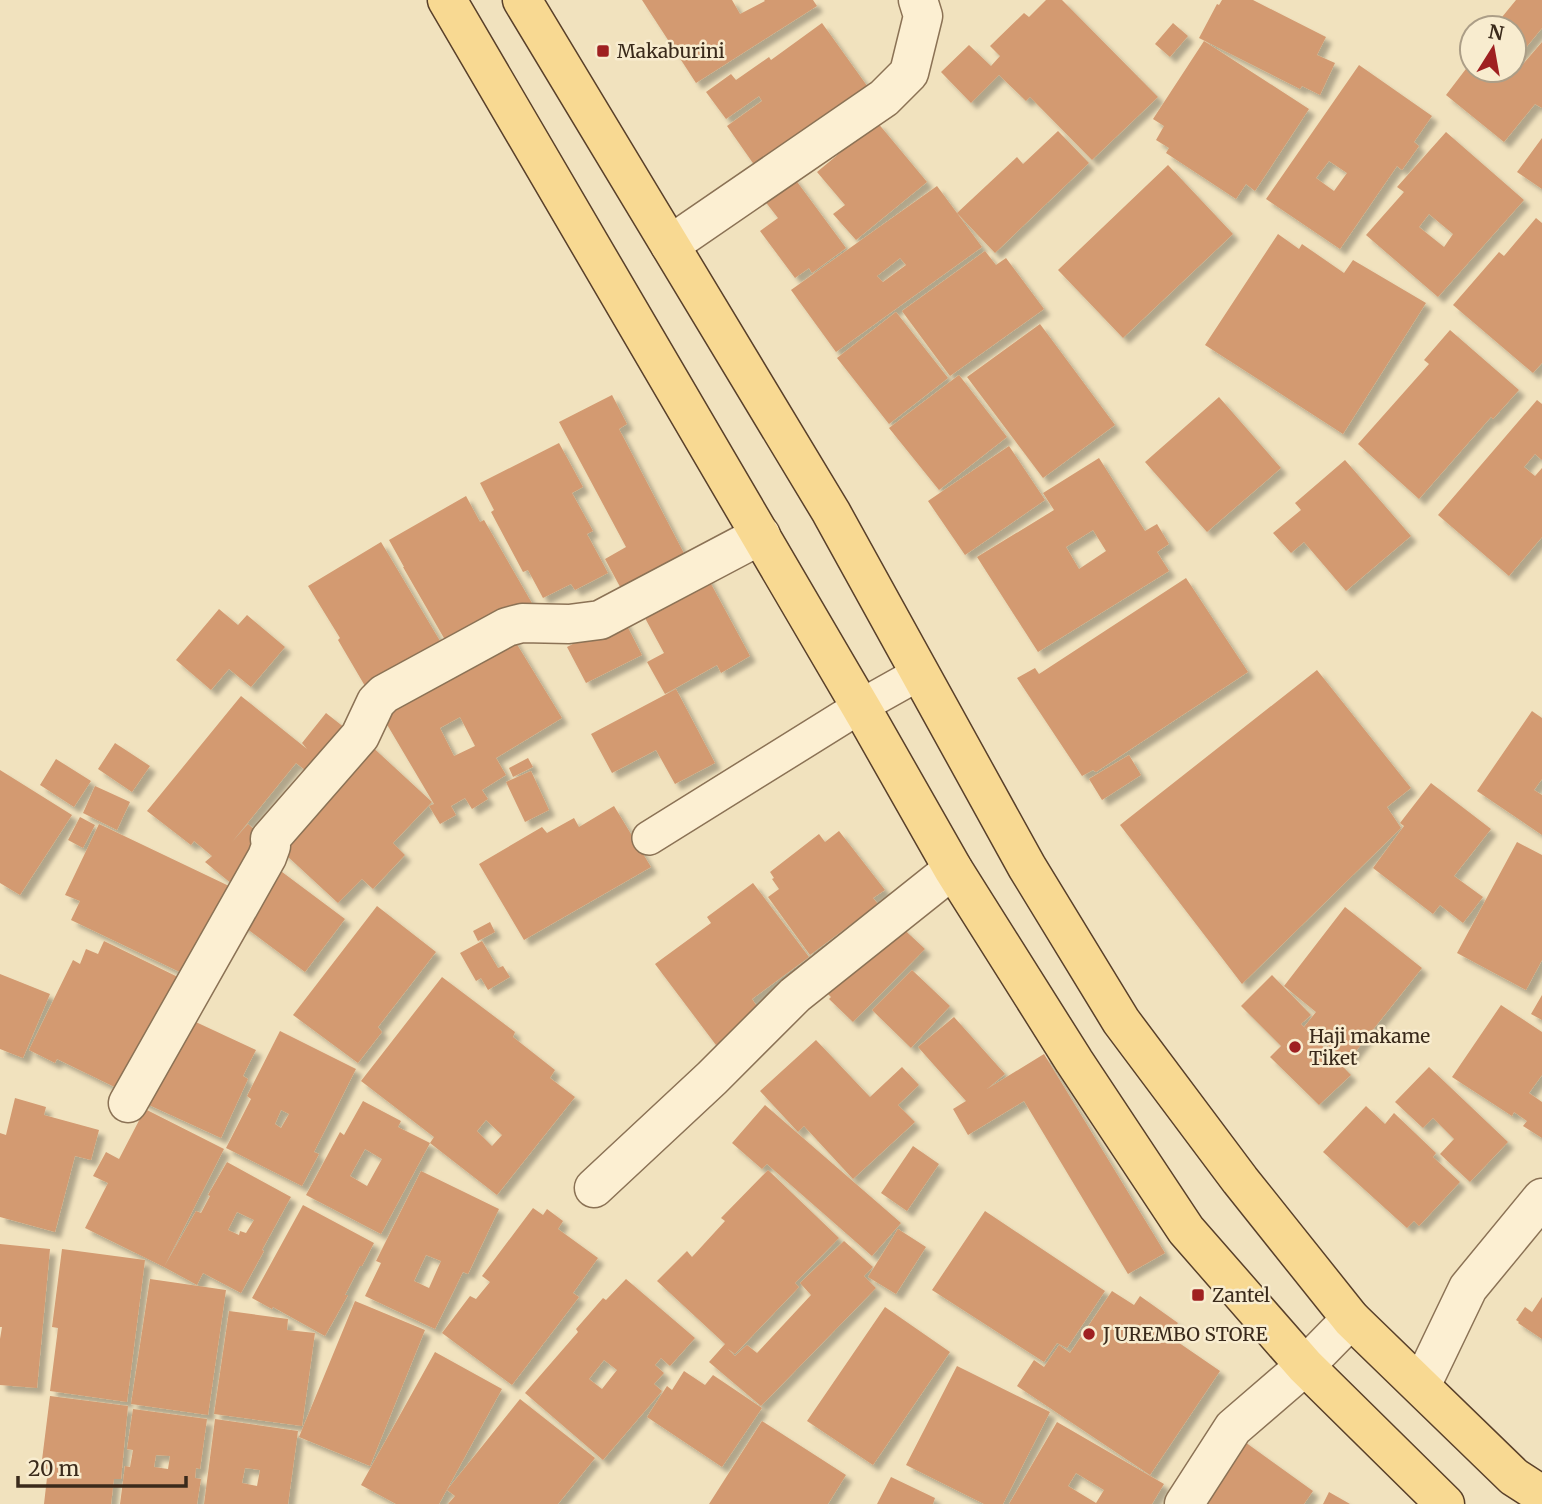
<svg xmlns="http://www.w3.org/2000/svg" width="1542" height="1504" viewBox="0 0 1542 1504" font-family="Merriweather,serif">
	<defs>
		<filter id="shadow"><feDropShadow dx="6" dy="6" stdDeviation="2" flood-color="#0004"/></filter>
	</defs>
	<rect width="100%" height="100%" fill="#f1e2be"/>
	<path fill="#d39a71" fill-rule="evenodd" filter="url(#shadow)" d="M642,0H732L740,14L765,1L764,0H813L817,6L696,83Z
		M1046,0H1062L1158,97L1092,160L1030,97L1026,101L999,75L971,103L941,72L969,45L991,66L1000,56L990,46L1024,13L1029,17Z
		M1222,0H1253L1326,37L1317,55L1335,63L1320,95L1302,86L1300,89L1199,38L1217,4L1219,5Z
		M1516,0H1542V28L1514,62V28H1493Z
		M822,23L870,90L762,176L727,126L762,101L759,96L726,119L706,92L731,74L736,80L769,57L771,60Z
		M1173,23L1188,36L1170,57L1155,44Z
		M1204,41L1309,109L1255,191L1246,184L1236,199L1166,153L1169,148L1156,140L1164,126L1153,119Z
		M1542,42V108L1535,104L1504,142L1446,95L1472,61V70H1514V67L1518,70Z
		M1359,65L1432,116L1414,142L1419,146L1402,170L1397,166L1340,249L1266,199ZM1329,161L1347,173L1334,191L1316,178Z
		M877,122L927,182L856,240L833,214L845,205L817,172Z
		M1058,131L1089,163L995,253L957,213L1017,157L1023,164Z
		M1446,132L1524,200L1438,297L1366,235L1404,192L1397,187ZM1429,214L1453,234L1444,247L1419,227Z
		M1542,138V189L1517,172Z
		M1168,165L1233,234L1123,338L1058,270Z
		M792,175L846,248L812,273L809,268L795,278L760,231L778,218L761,196Z
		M937,186L982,247L836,352L791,290ZM900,258L906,265L883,282L877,276Z
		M1536,218L1542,223V363L1533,373L1453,305L1499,252L1504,256Z
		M1278,234L1299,249L1302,244L1344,273L1353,260L1426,303L1343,434L1205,345Z
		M985,251L996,265L1006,258L1044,309L950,376L902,311Z
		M896,312L948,378L889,424L837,358Z
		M1040,324L1115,425L1043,478L967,377Z
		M1450,330L1519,390L1493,419L1491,417L1419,499L1358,444L1429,364L1424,360Z
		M959,375L1007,437L939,490L889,428Z
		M612,395L627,424L619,429L689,563L625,596L605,559L626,547L559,422Z
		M1219,397L1281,468L1207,532L1145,462Z
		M1537,400L1542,404V460L1535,454L1524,467L1535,476L1542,468V537L1509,576L1438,515Z
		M559,443L583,487L572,493L593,531L587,534L608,573L575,590L571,584L543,598L528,570L523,572L491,512L494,510L480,483Z
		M1009,446L1045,500L965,555L928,501Z
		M1099,458L1145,531L1157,524L1169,544L1157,552L1169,571L1038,652L977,557L1054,510L1043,493ZM1093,530L1106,551L1079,569L1066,547Z
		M1345,460L1411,536L1346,591L1304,542L1291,553L1273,533L1301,510L1295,503Z
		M466,496L480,522L484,520L533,605L452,652L403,567H404L389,540Z
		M381,542L440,641L365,686L338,640L340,638L308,586Z
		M704,571L750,656L721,673L717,665L665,694L647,662L664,653L639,607Z
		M1186,578L1248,672L1096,772L1093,770L1082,776L1017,678L1035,668L1039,674Z
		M219,609L238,625L247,615L285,647L251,687L229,669L211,690L176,660Z
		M623,618L642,655L586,683L567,647Z
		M510,633L562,718L496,758L506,775L482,790L488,799L472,809L465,798L451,806L456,815L440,824L429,806L434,804L379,711ZM460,717L475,746L454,756L440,728Z
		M1317,670L1411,788L1387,807L1401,828L1242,984L1120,825Z
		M676,689L715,763L675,784L656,750L612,773L591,734Z
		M241,696L307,749L302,743L326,713L350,732L314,777L296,763L232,842L248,824L267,841L232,884L205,862L212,856L194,841L191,845L147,811Z
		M1532,711L1542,718V779L1534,790L1542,795V835L1477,791Z
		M367,742L432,802L393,843L405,855L373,889L362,879L338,903L272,842Z
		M115,743L150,766L132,792L98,769Z
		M1129,755L1141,775L1102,800L1089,779Z
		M528,758L533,767L513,777L509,768Z
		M56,759L91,781L74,807L40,785Z
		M0,770L72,815L20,895L0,883Z
		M531,771L549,810L525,822L506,782Z
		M1431,783L1491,829L1454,876L1483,897L1463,923L1440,905L1433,914L1373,868L1404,826L1400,823Z
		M95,786L130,802L117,830L83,813Z
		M614,806L651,867L524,940L479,864L542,827L547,833L574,818L579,827Z
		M80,817L95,825L83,848L68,840Z
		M99,824L229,886L186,975L71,920L80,901L65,895Z
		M839,831L885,890L873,898L878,904L810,955L768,897L779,889L772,879L774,878L770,872L819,834L825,842Z
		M1517,842L1542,855V960L1526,990L1457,953Z
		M274,866L345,919L305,972L234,919Z
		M753,883L809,957L752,999L761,1012L716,1045L655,964L711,923L707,917Z
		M377,906L436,952L378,1027L382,1032L358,1063L293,1015Z
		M1345,907L1422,968L1348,1061L1304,1027L1316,1012L1284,986Z
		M895,921L925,949L853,1022L829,999L831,997L825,991Z
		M490,922L495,932L478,941L473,931Z
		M104,941L184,980L129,1094L57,1059L55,1063L29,1050L73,960L80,964L86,949L98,954Z
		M482,941L498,968L503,966L510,977L488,990L481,978L476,981L460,953Z
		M912,970L950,1006L911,1048L872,1010Z
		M0,974L50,994L23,1058L0,1049Z
		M1272,975L1311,1015L1301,1024L1351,1075L1319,1105L1270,1057L1281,1046L1241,1006Z
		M442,977L515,1032L513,1037L555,1070L550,1078L575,1097L497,1195L430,1143L434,1137L361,1081ZM486,1120L502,1135L492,1146L477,1131Z
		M1542,995V1020L1531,1014Z
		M1501,1005L1542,1032V1075L1529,1093L1542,1102V1138L1523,1126L1527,1121L1514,1112L1512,1116L1452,1077Z
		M185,1017L256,1050L243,1076L248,1079L221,1138L138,1100Z
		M954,1017L1005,1074L987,1089L1044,1054L1165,1253L1128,1274L1024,1101L968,1135L953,1109L966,1101L918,1047Z
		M280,1031L356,1069L314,1152L319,1154L302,1186L226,1148L251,1099L247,1096ZM281,1110L289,1114L281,1128L275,1124Z
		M816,1040L870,1097L902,1067L919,1085L898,1105L915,1122L853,1179L804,1126L798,1132L760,1091Z
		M1429,1067L1508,1142L1470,1182L1440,1154L1454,1139L1433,1118L1423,1128L1395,1102Z
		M15,1098L46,1107L44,1115L99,1130L91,1160L75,1156L55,1232L0,1217V1133L6,1135Z
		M363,1101L401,1121L398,1127L430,1143L381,1234L306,1195L340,1132L344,1135ZM365,1149L382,1159L367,1186L350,1176Z
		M765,1105L901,1223L872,1256L767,1164L762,1169L732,1143Z
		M1366,1106L1385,1124L1394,1113L1436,1153L1433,1157L1460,1182L1419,1226L1414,1221L1407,1228L1323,1152Z
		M145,1109L224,1149L164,1267L85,1228L108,1183L93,1176L106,1152L119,1159Z
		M913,1146L939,1164L907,1211L881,1193Z
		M227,1162L291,1197L262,1250L264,1251L241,1293L203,1273L197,1285L164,1267L196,1211L201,1213L210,1196L208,1195ZM237,1212L254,1220L246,1233L240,1231L239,1235L228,1230Z
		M768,1170L839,1238L795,1283L799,1287L735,1354L728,1349L735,1356L747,1345L757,1353L811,1295L800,1283L844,1241L873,1267L864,1276L876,1288L761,1406L709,1362L725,1344L657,1281L687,1251L692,1257L725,1221L721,1218Z
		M421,1171L499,1209L468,1274L463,1272L435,1329L365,1296L381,1263L376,1261ZM426,1255L441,1261L429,1288L414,1281Z
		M303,1205L374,1243L362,1266H360L345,1295H348L325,1336L273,1307L272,1309L252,1298Z
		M533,1208L543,1215L547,1209L563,1221L558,1229L598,1258L573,1293L579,1297L512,1385L442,1333L470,1296L476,1299L490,1282L482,1276Z
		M985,1211L1105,1291L1067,1348L1057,1343L1044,1362L932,1290Z
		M898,1229L926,1247L896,1294L868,1277Z
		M0,1244L50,1249L37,1388L0,1385V1339L2,1327H0Z
		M62,1249L145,1260L127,1402L50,1391L58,1328L52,1327Z
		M150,1279L226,1290L208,1415L131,1404Z
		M626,1279L695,1338L670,1366L661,1358L655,1365L664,1373L654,1384L662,1391L603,1460L525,1393L578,1332L576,1329L603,1298L606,1300ZM604,1360L617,1370L602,1389L589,1379Z
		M1112,1291L1134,1305L1140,1296L1178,1323L1169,1336L1220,1371L1150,1475L1017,1386L1034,1360L1044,1367L1059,1345L1070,1353Z
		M1542,1297V1339L1518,1323L1519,1322L1516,1320L1525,1307L1532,1312Z
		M355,1301L425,1330L370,1466L299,1437Z
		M885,1307L950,1352L873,1465L807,1421Z
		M229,1311L288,1319L287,1330L315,1333L302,1426L214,1414Z
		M435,1352L502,1389L439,1504H396L361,1485Z
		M957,1366L1050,1412L1003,1504H984L906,1465Z
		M684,1371L705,1385L713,1375L762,1408L722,1467L647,1417L667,1386L672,1390Z
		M50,1396L128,1406L121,1479H114L111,1504H44L48,1469L41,1468Z
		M520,1399L595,1458L558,1504H448L455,1496L447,1490Z
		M133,1409L207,1419L200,1469L196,1468L195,1478L201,1479L197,1504H120L125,1466L130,1467L133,1450L127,1449ZM156,1455L170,1456L168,1469L154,1467Z
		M215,1419L298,1431L288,1504H204ZM245,1468L260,1470L257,1486L242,1483Z
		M762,1421L846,1475L828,1504H709Z
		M1057,1422L1164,1484L1152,1504H1009ZM1076,1473L1104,1490L1096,1503L1068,1486Z
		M1238,1437L1313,1491L1304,1504H1196Z
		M891,1477L935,1498L933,1504H877Z
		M1329,1492L1350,1504H1323Z"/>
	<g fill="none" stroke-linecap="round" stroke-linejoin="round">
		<g stroke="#8b7255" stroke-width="36">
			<path id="service" d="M649,838L861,706L920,673"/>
		</g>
		<g stroke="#8b7255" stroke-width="41">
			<path id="minor" d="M670,245L884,98L909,73L923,16L918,0
				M128,1103L267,857L271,846L270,839L360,736L376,702L384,694L507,627L522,623L569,624L600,620L761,535
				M594,1188L712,1078L795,995L953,869
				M1421,1386L1468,1288L1542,1198
				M1184,1504L1233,1428L1305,1366L1351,1319"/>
		</g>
		<g stroke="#59402a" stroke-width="41">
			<path id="primary" d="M447,0L866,716L953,869L1074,1061L1186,1230L1305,1366L1445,1504
				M522,0L831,512L1027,867L1121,1021L1240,1180L1351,1319L1514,1477L1542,1495"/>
		</g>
		<use href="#service" stroke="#fcefd2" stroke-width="33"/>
		<use href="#minor" stroke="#fcefd2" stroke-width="38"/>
		<use href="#primary" stroke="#f8d992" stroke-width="38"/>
	</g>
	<g fill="#9f2021" stroke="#f8eccf" stroke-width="2.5">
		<rect x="596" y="44" width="14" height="14" rx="3.5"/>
		<circle cx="1295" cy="1047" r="7"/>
		<rect x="1191" y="1288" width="14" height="14" rx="3.5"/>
		<circle cx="1089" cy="1334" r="7"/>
	</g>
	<g text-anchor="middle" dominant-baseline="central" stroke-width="5" stroke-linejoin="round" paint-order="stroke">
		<g font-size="19" fill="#3a2a1b" stroke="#f8eccf" text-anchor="start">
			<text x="617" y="51">Makaburini</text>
			<text x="1309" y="1036">Haji makame<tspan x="1309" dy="22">Tiket</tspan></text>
			<text x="1212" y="1295">Zantel</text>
			<text x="1103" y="1334">J UREMBO STORE</text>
		</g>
	</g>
	<g transform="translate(1493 49) rotate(11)"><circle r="33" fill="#f8eccf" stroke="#ac9e87" stroke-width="2"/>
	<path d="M0-5L12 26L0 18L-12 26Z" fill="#9f2021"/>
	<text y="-10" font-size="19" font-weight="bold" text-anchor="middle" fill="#3a2a1b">N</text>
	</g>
	<path d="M18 1476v10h168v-10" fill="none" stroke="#3a2a1b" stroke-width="3.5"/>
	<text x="28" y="1476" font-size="21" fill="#3a2a1b" stroke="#f8eccf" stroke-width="5" paint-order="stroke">20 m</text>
</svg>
